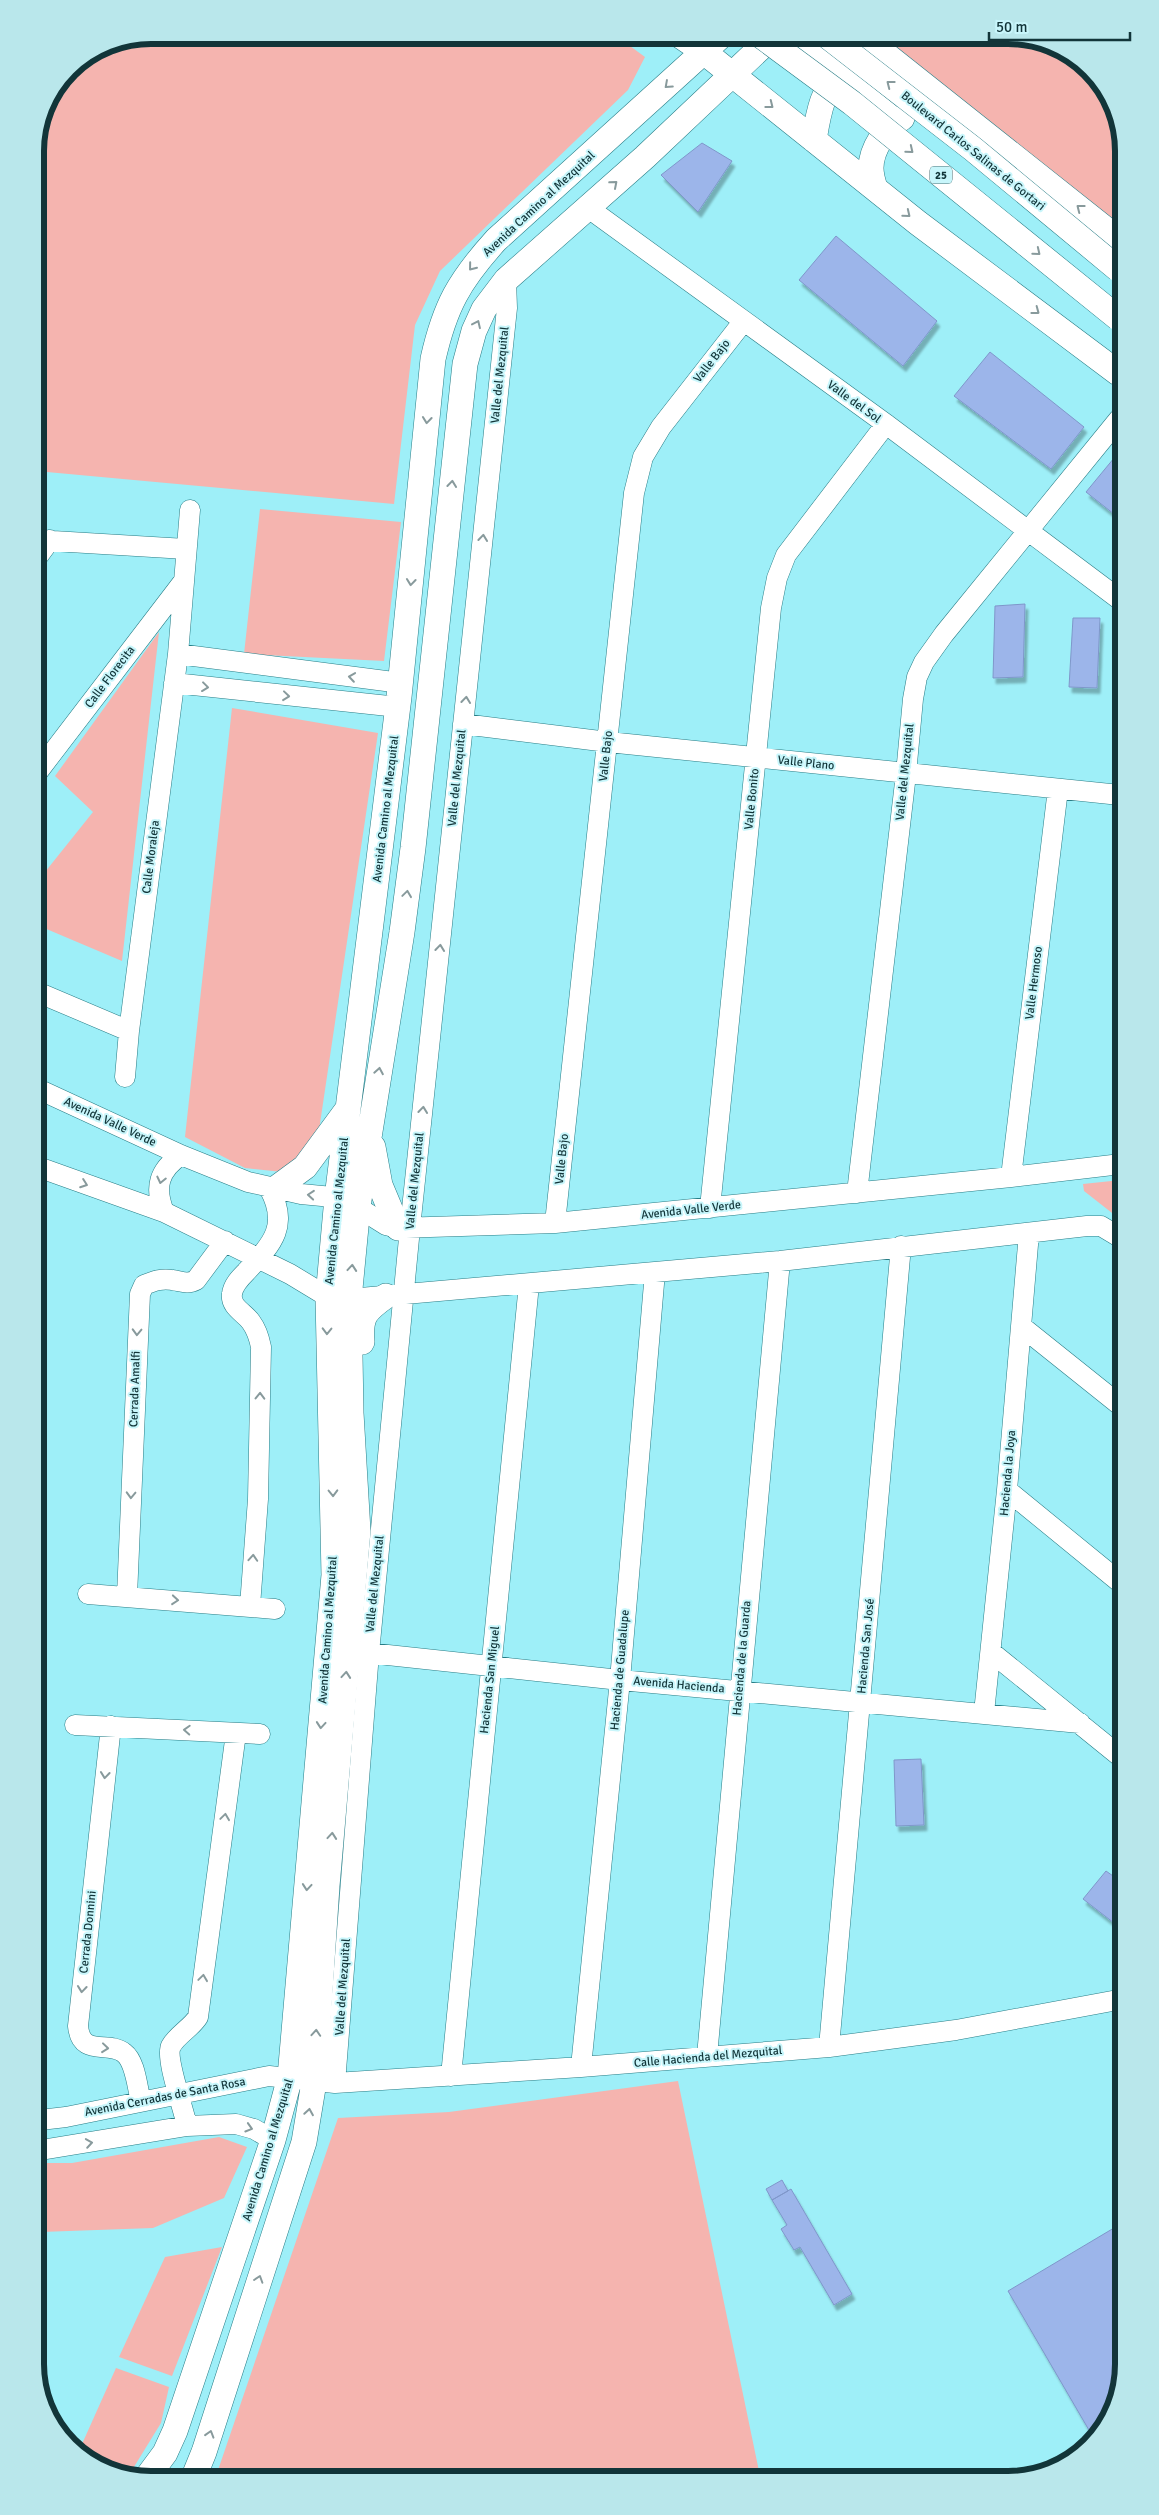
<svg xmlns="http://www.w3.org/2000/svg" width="1159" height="2515" viewBox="0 0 1159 2515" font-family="Signika,sans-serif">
	<defs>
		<filter id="shadow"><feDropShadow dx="3" dy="5.5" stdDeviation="1" flood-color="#0004"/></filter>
	</defs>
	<rect width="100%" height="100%" fill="#9eeff8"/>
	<path fill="#f5b4af" d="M151,35H615L645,57L628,90L440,271L415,325L394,504L36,471L35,144L44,106L69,69L107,44Z
		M868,35H1016L1078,59L1118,113V233Z
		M260,509L401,522L384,661L244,654Z
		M159,632L122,961L37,925V882L93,812L55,776Z
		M232,708L378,733L318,1137L292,1173L245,1168L185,1137Z
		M1121,1180V1220L1084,1191L1083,1184Z
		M678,2081L760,2476L215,2479L338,2118L449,2112Z
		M219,2137L247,2147L224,2198L153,2228L41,2232V2163H72Z
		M222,2247L172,2376L119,2357L165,2257Z
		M116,2368L169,2387L161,2423L129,2475L81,2456L78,2453Z"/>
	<path fill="#9cb5ea" stroke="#7f97ca" filter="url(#shadow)" d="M702,143L732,161L698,212L661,175Z
		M836,236L937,321L903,366L799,280Z
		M990,352L1084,427L1051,469L954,396Z
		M1119,452V518L1086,492Z
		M1025,604L1023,677L993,678L995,606Z
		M1073,618H1100L1097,688L1069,687Z
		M921,1759L924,1825L896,1826L894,1760Z
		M1106,1871L1123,1883V1912L1114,1923L1083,1899Z
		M782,2180L788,2191L772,2200L766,2189Z
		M791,2189L852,2294L834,2305L800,2247L794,2250L781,2229L787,2225L772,2200Z
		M1124,2222V2364L1104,2429L1093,2437L1008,2291Z"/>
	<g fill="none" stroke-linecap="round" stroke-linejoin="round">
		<g stroke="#287d86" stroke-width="21">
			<path id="minor" d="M587,207L886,424L1119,599
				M36,540L186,549
				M36,559L50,540
				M178,654L401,683
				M174,683L398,707
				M463,724L608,742L1120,795
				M37,773L183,582
				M37,992L129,1031
				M125,1077L129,1031L178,654L190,510
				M38,1089L181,1155L248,1182L301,1194L343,1198L386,1225L398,1228L555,1223L1011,1177L1121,1164
				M38,1167L164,1212L290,1274L328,1297L349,1299L780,1261L1087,1226H1101L1121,1238
				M1011,1177L1058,789
				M857,1193L906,774L913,699L917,677L924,662L944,634L1119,419
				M710,1208L771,608L777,578L786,555L886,424
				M164,1212C154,1187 159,1170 181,1155
				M555,1223L634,493L643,457L661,427L743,322
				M1021,1326L1121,1406
				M1007,1490L1122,1584
				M88,1594L275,1609
				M127,1596L140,1294L144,1285C154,1281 162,1278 172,1280C181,1281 187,1285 196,1280L225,1241
				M250,1606L258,1499L261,1347C259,1337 257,1330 251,1322C245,1313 230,1307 232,1294C233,1285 240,1278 246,1272C272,1244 290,1226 269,1188
				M991,1652L1122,1758
				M369,1653L620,1680L1080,1723
				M984,1713L1007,1490L1029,1233
				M75,1725L260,1734
				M111,1726L78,2026C81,2058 109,2040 124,2053C136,2062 137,2088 141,2101
				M829,2047L901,1246
				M707,2056L780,1261
				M581,2067L620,1680L655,1272
				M451,2076L529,1284
				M335,2083L369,1653L410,1228L507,308L506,280
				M40,2120L66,2117L269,2076L335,2083L581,2067L829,2047L956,2030L1123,1999
				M187,2126C184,2110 165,2058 171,2046C177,2035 191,2028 198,2017L236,1733
				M41,2150L187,2126L236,2124L254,2129L273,2140"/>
		</g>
		<g stroke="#287d86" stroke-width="26">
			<path id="major" d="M679,35L704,52L918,223L1118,373
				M788,35L896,122
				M861,35L1118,239
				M814,140C818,116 822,87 843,71
				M875,188C873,182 871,174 871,168C871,149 886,127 902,118
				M373,1147L380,1185L398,1228
				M275,1189L305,1167L347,1110
				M362,1342C360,1316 365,1311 386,1296
				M193,2479L204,2452L304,2142L314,2082L327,1886L358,1531L351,1413L349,1299L358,1206L402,932L413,848L465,364L474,331L484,309L506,280L645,157L774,35
				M145,2480L165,2453L175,2431L273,2140L290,2077L334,1575L328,1297L337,1198L399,697L433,359C445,306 459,281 496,240L722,35"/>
		</g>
		<use href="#minor" stroke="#fff" stroke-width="20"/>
		<use href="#major" stroke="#fff" stroke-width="25"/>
		<g stroke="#287d86" stroke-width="26" stroke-linecap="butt">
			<path id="major-bridge" d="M760,35L852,103L1118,318
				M826,35L973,149L1118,269"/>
		</g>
		<use href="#major-bridge" stroke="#fff" stroke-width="25"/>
	</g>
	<defs><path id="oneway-chevron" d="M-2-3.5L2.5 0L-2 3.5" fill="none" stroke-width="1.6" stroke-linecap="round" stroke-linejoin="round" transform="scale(1.25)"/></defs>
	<g stroke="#889a9c">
		<use href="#oneway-chevron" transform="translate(890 84) rotate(-142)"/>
		<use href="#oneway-chevron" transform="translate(668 85) rotate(138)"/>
		<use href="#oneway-chevron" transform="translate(770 105) rotate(38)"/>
		<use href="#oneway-chevron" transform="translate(910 150) rotate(39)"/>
		<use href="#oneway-chevron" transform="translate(614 184) rotate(-41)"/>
		<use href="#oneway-chevron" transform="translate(1080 208) rotate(-142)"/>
		<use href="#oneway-chevron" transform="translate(907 214) rotate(39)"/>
		<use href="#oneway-chevron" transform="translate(1037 252) rotate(39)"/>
		<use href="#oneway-chevron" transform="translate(472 267) rotate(129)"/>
		<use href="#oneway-chevron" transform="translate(1036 311) rotate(37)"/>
		<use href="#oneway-chevron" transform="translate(477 324) rotate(-65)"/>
		<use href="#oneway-chevron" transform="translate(427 420) rotate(96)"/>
		<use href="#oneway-chevron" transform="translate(452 484) rotate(-84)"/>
		<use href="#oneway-chevron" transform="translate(483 538) rotate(-84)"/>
		<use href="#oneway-chevron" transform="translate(411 582) rotate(96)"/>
		<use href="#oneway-chevron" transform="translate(352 677) rotate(-172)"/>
		<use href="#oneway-chevron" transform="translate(205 687) rotate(7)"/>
		<use href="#oneway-chevron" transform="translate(286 696) rotate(6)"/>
		<use href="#oneway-chevron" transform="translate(466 700) rotate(-84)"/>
		<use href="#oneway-chevron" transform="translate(407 894) rotate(-82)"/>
		<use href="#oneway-chevron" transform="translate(440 948) rotate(-84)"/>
		<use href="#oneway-chevron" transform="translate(379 1071) rotate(-80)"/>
		<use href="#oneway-chevron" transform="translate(423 1110) rotate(-84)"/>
		<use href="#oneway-chevron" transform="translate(161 1180) rotate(103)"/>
		<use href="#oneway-chevron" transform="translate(84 1184) rotate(20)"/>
		<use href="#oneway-chevron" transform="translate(311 1195) rotate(-175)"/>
		<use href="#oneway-chevron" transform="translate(352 1268) rotate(-85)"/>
		<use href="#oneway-chevron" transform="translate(327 1331) rotate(91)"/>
		<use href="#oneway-chevron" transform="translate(137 1332) rotate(92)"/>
		<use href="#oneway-chevron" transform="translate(260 1396) rotate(-89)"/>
		<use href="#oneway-chevron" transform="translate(333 1493) rotate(89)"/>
		<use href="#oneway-chevron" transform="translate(131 1495) rotate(92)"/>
		<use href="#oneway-chevron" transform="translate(253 1558) rotate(-86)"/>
		<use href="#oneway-chevron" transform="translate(175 1600) rotate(5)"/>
		<use href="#oneway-chevron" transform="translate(346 1675) rotate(-85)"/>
		<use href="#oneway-chevron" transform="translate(321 1725) rotate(95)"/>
		<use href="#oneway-chevron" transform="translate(187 1730) rotate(-177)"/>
		<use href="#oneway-chevron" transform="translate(105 1775) rotate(96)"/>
		<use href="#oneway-chevron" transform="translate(225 1817) rotate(-82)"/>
		<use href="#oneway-chevron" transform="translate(332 1836) rotate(-85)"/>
		<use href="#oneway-chevron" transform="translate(307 1887) rotate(95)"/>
		<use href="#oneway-chevron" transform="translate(203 1978) rotate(-82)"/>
		<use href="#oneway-chevron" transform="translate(82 1989) rotate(96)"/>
		<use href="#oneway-chevron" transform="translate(316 2033) rotate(-86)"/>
		<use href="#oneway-chevron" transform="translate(105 2048) rotate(6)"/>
		<use href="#oneway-chevron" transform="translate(309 2112) rotate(-81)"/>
		<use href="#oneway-chevron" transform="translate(249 2128) rotate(17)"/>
		<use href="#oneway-chevron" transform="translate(89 2143) rotate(-9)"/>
		<use href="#oneway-chevron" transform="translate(259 2279) rotate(-72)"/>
		<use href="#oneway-chevron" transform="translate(210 2434) rotate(-73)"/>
	</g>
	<g text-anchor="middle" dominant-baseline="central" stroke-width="4" stroke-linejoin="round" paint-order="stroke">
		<rect fill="#c8f6fb" stroke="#496f73" stroke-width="1" x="930" y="166.5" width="22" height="17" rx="4"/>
		<g font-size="11" font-weight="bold" fill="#123539">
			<text x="941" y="175">25</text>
		</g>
		<g font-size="12" fill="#123539" stroke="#c8f6fb">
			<text transform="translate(973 151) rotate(39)">Boulevard Carlos Salinas de Gortari</text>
			<text transform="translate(539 204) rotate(-43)">Avenida Camino al Mezquital</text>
			<text transform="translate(712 361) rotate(-52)">Valle Bajo</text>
			<text transform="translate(500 375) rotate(-84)">Valle del Mezquital</text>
			<text transform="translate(854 402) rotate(36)">Valle del Sol</text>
			<text transform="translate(110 677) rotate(-53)">Calle Florecita</text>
			<text transform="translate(606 756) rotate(-84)">Valle Bajo</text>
			<text transform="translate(806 763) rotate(6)">Valle Plano</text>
			<text transform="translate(905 772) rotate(-84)">Valle del Mezquital</text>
			<text transform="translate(457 778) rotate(-84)">Valle del Mezquital</text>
			<text transform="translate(752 799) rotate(-84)">Valle Bonito</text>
			<text transform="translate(386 809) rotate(-83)">Avenida Camino al Mezquital</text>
			<text transform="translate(151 857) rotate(-83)">Calle Moraleja</text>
			<text transform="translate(1034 983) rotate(-83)">Valle Hermoso</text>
			<text transform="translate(110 1122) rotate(25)">Avenida Valle Verde</text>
			<text transform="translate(562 1159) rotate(-84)">Valle Bajo</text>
			<text transform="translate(415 1181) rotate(-84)">Valle del Mezquital</text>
			<text transform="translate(691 1210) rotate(-6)">Avenida Valle Verde</text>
			<text transform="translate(337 1211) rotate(-84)">Avenida Camino al Mezquital</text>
			<text transform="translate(135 1389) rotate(-88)">Cerrada Amalfi</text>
			<text transform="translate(1008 1473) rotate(-85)">Hacienda la Joya</text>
			<text transform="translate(375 1584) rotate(-84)">Valle del Mezquital</text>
			<text transform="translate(328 1630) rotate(-86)">Avenida Camino al Mezquital</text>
			<text transform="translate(866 1646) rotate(-85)">Hacienda San José</text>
			<text transform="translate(742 1658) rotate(-85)">Hacienda de la Guarda</text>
			<text transform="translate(620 1670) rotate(-85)">Hacienda de Guadalupe</text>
			<text transform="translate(490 1680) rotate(-84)">Hacienda San Miguel</text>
			<text transform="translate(679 1685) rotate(5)">Avenida Hacienda</text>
			<text transform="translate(88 1932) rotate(-84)">Cerrada Donnini</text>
			<text transform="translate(343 1987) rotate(-86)">Valle del Mezquital</text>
			<text transform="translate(708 2057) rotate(-5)">Calle Hacienda del Mezquital</text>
			<text transform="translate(165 2097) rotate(-11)">Avenida Cerradas de Santa Rosa</text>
			<text transform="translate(268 2150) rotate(-73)">Avenida Camino al Mezquital</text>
		</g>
	</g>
	<path d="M0 0H1159V2515H0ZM151 44H1008A107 107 0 0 1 1115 151V2364A107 107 0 0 1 1008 2471H151A107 107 0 0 1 44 2364V151A107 107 0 0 1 151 44Z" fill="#b9e7eb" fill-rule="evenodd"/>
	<path fill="none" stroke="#123539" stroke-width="6" d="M151 44H1008A107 107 0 0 1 1115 151V2364A107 107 0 0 1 1008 2471H151A107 107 0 0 1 44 2364V151A107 107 0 0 1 151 44Z"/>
	<path d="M989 32v8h141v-8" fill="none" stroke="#123539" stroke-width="2.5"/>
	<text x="996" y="32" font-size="15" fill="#123539" stroke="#c8f6fb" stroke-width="4" paint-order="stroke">50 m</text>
</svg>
